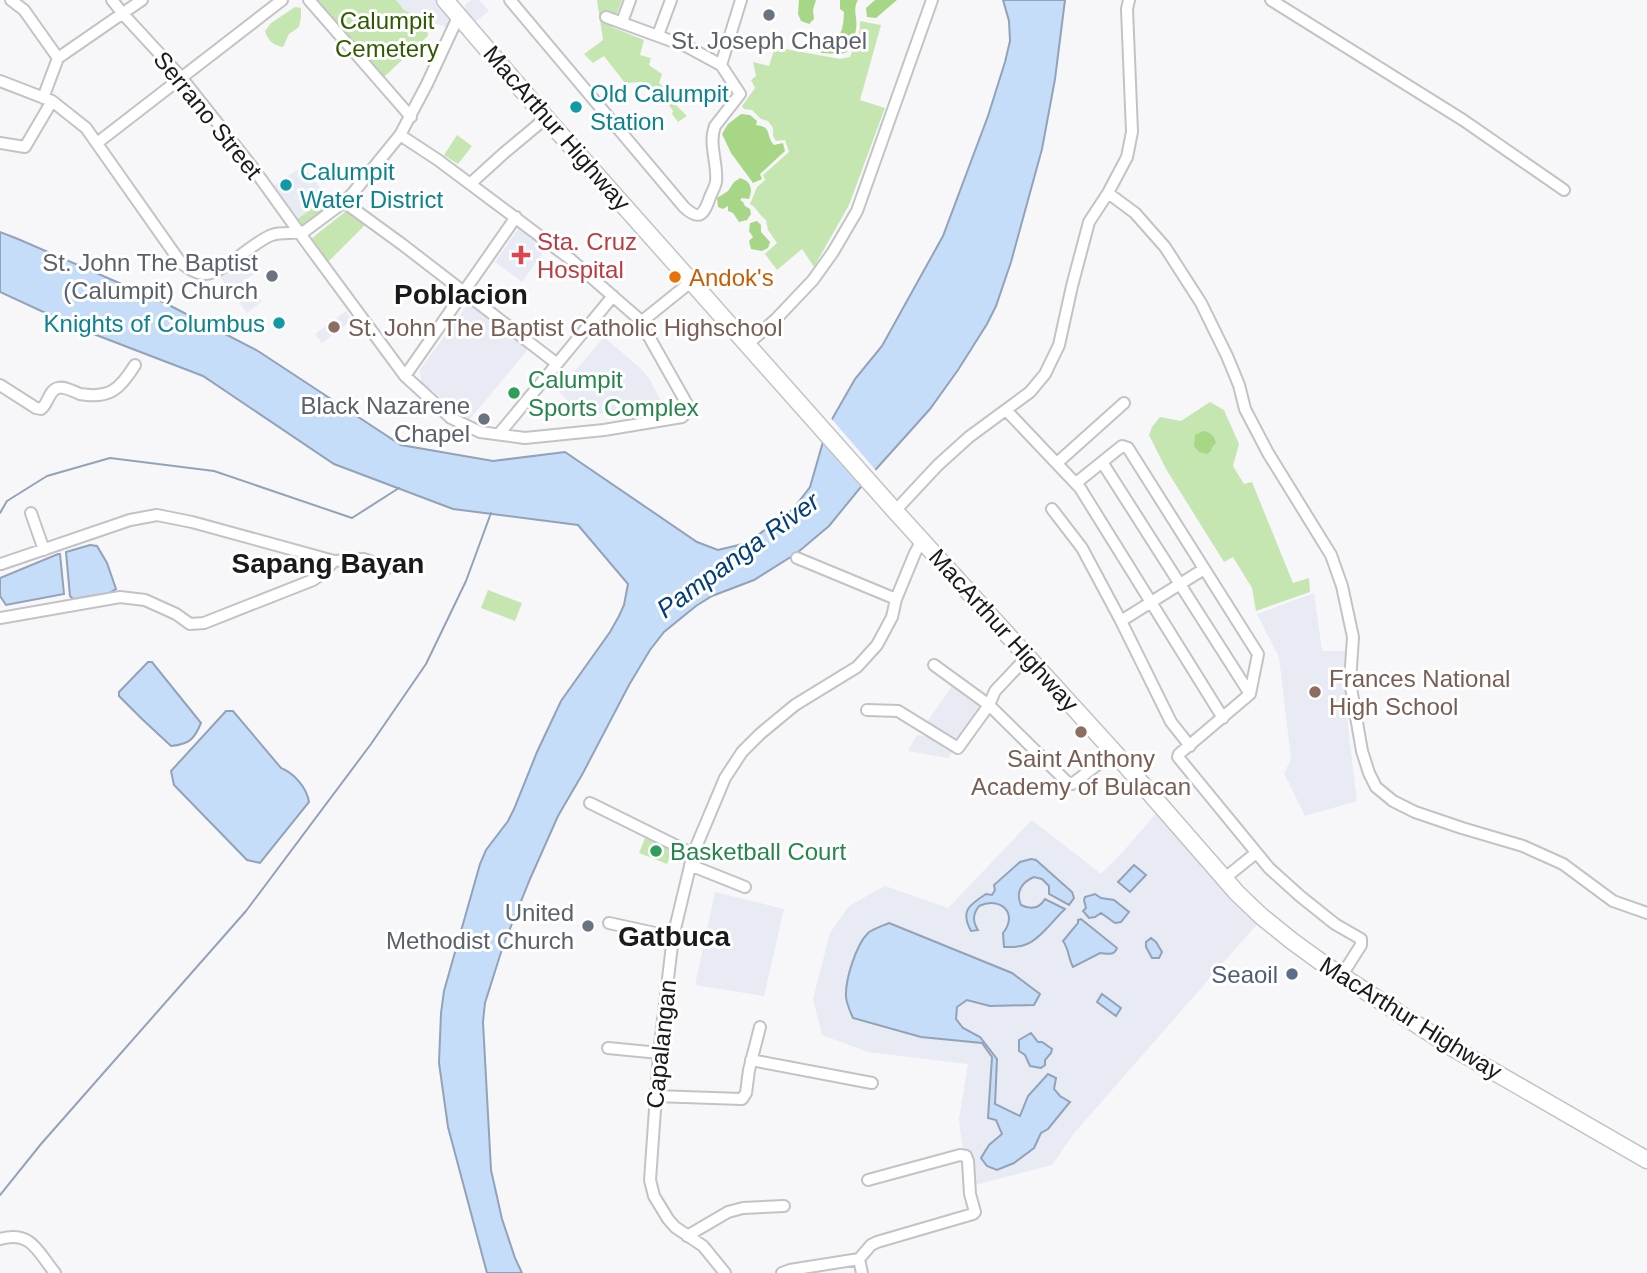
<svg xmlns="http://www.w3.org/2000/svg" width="1647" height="1273" viewBox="0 0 1647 1273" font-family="Arial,sans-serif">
	<rect width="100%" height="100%" fill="#f7f7fa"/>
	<path fill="#e8eaf4" d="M396,0H440L453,15L449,28L426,20L404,10Z
		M472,0H479L489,11L476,21L465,10V5Z
		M303,166L328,197L296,220L272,187Z
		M520,226L547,247L522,282L495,262Z
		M250,255L260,269L246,280L262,301L247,313L220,277Z
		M470,301L530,347L469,420L421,382L420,370Z
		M346,311L352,320L322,343L315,334Z
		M604,337L640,368L649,378L664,407L634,412L636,421L627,422L625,409L585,417L558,391Z
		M1314,593L1322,651H1346L1348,727L1357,801L1305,816L1284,773L1291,760L1279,657L1257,614Z
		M952,686L985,711L957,746L925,725Z
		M927,731L954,749L948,758L908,751L917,735L925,736Z
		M1159,810L1259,922L1075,1132L1052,1165L971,1186L964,1160L959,1119L968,1064L868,1052L822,1035L813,999L830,933L849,906L885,886L948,908L1032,820L1101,874L1122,853Z
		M715,892L784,909L764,996L695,985Z"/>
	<path fill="#c6e6b1" d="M316,0H396L404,10L426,20L428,36L384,77Z
		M597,0H622L612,27L644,40L640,55L651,58L649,65L662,74L659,83L676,98L673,102L687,116L678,122L672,114L673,111L669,105H666L657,97H655L642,82L625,83L604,56L593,63L584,54L603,40Z
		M295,7L301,8V17L299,27L289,34L283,47C273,45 268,41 265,31L271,23Z
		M860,21L881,25L860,100L885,108L849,205L814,267L802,249L777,270L765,254L777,243L768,230L766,220C759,215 757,208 750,204L757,187L765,180L763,175L789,152L785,140L776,141L773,136V128L768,121L761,119L752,110L744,109L742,106L755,88L751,80L756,76L753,62L769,66L775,47L840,59L850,57L860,29Z
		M457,135L472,146L458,164L444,155Z
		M328,197L335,206L305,230L296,220Z
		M350,208L365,225L326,264L311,243L312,238Z
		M1210,402L1224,410L1239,444L1233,466L1244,484L1252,482L1293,583L1309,578L1310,592L1256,611L1252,588L1233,557L1224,562L1166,469L1149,435L1152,427L1160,417L1181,421Z
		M488,590L522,603L515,621L481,608Z
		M645,838L673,849L667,864L639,853Z"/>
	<path fill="#a7d786" d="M799,0H816L813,10L814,19L809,24L801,21L798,14Z
		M840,0H858C852,10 858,18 856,29C855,38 851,45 847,52L841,54L821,53L818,47L819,43C841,38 843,35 844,12L840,9Z
		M875,0H897L876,18L867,17L866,8Z
		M741,114L750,115L757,121L756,125C773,127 765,135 774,145L783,143L785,151L760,174L762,179L753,183L731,153L722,134L728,124Z
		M740,178C751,181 753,189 749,199L742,198L740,200L743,202L745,206L750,209L751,214L747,220L739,222L733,213L728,211V206L723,209L718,207L717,198L728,191L734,182Z
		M757,221L761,225V232L770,242L768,248L762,251L751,249L749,241L753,237L749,231L750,223Z
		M1203,431C1211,432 1214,436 1216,443L1212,447L1211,451L1207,454L1199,452L1194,446L1195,435Z"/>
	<path fill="#c6ddfa" stroke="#92a2b7" stroke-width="2" d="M1003,0H1065L1055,79L1042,149L1011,262L996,306L987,324L958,370L930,409L869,477L829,526L797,553L754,580L712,596L696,606L664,632L650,650L629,685L583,773L558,816L530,879L503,946L485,1003L483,1022L491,1170L502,1219L515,1258L522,1273H487L448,1127L439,1063L441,1013L444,991L480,864L486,850L508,821L514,809L537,752L561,701L610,632L619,616L624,605L628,584L578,525L453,509L334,464L203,376L78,328L0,292V232L18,239L163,302L258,351L401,445L493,461L565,452L697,542L718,550L747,543L793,509L810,487L827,428L855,379L882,346L943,236L988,116L1005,62L1010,41L1009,21Z
		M90,545L97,546L107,563L116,589L109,593L73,599L70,596L66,552Z
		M58,554H60L64,594L6,605L0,596V578Z
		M148,662H152L201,723C194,740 189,744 171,746L142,719L119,696V692Z
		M226,711H233L281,768C294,773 307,788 309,802L260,863L247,860L174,785L171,771Z
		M1031,859L1036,860L1072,892L1074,898L1069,905L1049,894V886L1042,879L1034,877C1022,882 1015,892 1021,905C1031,910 1039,909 1045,899L1065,909C1054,919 1040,939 1027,944C1019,948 1012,947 1004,947L1003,933C1019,913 1000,896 979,906C973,914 972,921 978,930L971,931C960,911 969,905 986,894L992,895L995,890L994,885L1020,862Z
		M1134,865L1146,875L1130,892L1118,882Z
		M1095,894L1101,898L1114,900L1129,912L1121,922L1115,923L1101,913L1095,917L1089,918L1083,911L1086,908L1084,900L1085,897Z
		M1081,919L1117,948C1114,957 1106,953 1100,953L1073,967C1068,958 1069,949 1063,941L1078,923V920Z
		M889,923L1012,973L1040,994L1034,1005L990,1006L967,1000L957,1007L956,1019L963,1028L980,1037L997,1059L995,1104L1020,1116L1028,1096L1048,1074L1056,1078L1054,1089L1060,1096L1070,1102L1048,1129L1041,1133L1034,1148L1014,1163L997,1170L987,1166L981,1158L989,1145L1002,1134L996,1120L988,1118L992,1057L982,1043L921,1037L853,1018C850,1011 847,1005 846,997C845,980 856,945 868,933C873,929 882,926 889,923Z
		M1151,938L1156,942L1162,952L1159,958H1152L1146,947V942Z
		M1102,994L1121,1008L1116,1016L1097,1002Z
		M1031,1033L1038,1042H1042L1052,1049L1051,1053L1045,1060V1065L1041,1068L1030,1066L1025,1055L1019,1051V1040Z"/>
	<path fill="#f7f7fa" d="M830,417L878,473L872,479L824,426Z"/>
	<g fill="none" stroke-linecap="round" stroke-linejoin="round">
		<path stroke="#92a2b7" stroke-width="2" d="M0,513L7,501L47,476L110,458L214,471L352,518L399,488
			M0,1195L41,1144L246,911L371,744L426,664L466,581L491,513"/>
		<g stroke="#c3c3c6" stroke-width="14">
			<path id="minor" d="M11,0L24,10L58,58
				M112,0L123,14L181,77L253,168L309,246L405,376L451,418L480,432L525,438L604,430L682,417L688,411V406L639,319L569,258L438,160L400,135
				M309,0L411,117
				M510,0L684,207C700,222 704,214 710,197C712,192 715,187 716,182C718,163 708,144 715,126L740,94L721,65L741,0
				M1271,0L1463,120L1564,190
				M606,17L688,47L721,65
				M622,22L630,0
				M658,35L671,0
				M58,58L142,0
				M0,81L52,101L86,128L181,263C188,268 196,274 205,274C224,274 252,242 272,235C283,231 295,235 305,231L344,202L353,193L400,135L427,84L459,15
				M43,98L58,58
				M0,143L25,147L52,101
				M97,143L282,0
				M470,184L504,153L546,118
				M1108,193L1135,213L1165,247L1201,303L1227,356L1239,385L1245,409L1268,453L1331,555L1342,586L1353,637L1350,682L1362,751L1369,773L1376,787L1393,801L1415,812L1462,828L1523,846L1563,864L1613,901L1647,913
				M344,202L403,245L556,363
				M641,322L692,281
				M748,344L776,319L813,280L833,252L857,211L932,0
				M405,376L516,217
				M0,385L36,408L41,409C48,404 49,390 58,388C65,386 74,392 80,394C110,399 120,389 135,365
				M1006,410L1080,488L1223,718
				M499,434L613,296
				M1102,462L1250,694
				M1057,463L1124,403
				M1076,483L1122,446L1128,448L1258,654L1250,694L1179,754L1178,757L1269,868L1300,896L1335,924L1361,939V945L1342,975
				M1052,509L1082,548L1121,621L1171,722L1190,746
				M895,511L938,465L969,437L1030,392L1045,374L1059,345L1072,286L1089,222L1108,193L1127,157L1132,132L1127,9L1129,0
				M31,513L44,550
				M797,558L896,599
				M1,564L130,520L157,515L192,522L334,561L364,559L388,568
				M0,618L120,597L145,600L176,614L190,624L204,623L313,580L322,574L334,561
				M1121,621L1204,569
				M934,665L989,705L1066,781L1072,784L1114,752
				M867,710L898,711L958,748L989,705L995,691L1027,657
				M590,803L693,854
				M690,865L745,887
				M1225,878L1256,853
				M609,923L673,937
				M608,1048L659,1053
				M751,1060L872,1083
				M655,1096L742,1099L746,1093L749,1070L760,1027
				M687,1236L728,1212L743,1208L784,1206
				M0,1239C31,1230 38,1252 55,1273
				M859,1259L862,1273
				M725,1273L703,1246L675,1227L668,1219L654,1196L650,1180L659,1053L673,937L693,854L725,778L742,752L760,734L795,705L857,667L877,645L892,617L896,599L915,553L922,540
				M782,1273L790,1270L859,1259L871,1245L877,1242L973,1214L975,1212L970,1194L968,1161L966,1156L960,1155L868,1180"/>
		</g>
		<g stroke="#c3c3c6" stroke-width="19">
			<path id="highway" d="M445,0L546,118L895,511L1114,752L1237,893L1261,916L1292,941L1325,965L1453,1048L1647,1160"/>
		</g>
		<use href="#minor" stroke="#fff" stroke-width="10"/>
		<use href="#highway" stroke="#fff" stroke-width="16"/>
	</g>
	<g fill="#6b7280" stroke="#fff" stroke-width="2.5">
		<circle cx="769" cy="15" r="7"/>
		<circle cx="272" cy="276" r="7"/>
		<circle cx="484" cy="419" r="7"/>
		<circle cx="588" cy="926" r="7"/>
	</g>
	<g fill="#0f9aa8" stroke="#fff" stroke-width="2.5">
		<circle cx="576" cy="107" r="7"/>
		<circle cx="286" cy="185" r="7"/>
		<circle cx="279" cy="323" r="7"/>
	</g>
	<path fill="#e0444e" stroke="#fff" stroke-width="2.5" d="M517.5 244.5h7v7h7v7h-7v7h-7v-7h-7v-7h7z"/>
	<circle fill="#e8710a" stroke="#fff" stroke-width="2.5" cx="675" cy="277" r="7"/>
	<g fill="#8d6e63" stroke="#fff" stroke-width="2.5">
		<circle cx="334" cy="327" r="7"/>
		<circle cx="1315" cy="692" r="7"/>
		<circle cx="1081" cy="732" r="7"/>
	</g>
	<g fill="#2e9e5b" stroke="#fff" stroke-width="2.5">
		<circle cx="514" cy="393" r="7"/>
		<circle cx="656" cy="851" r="7"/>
	</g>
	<circle fill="#5c6f8a" stroke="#fff" stroke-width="2.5" cx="1292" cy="974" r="7"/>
	<g text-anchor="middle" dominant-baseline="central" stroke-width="6" stroke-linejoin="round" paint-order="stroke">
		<g font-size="24" fill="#305901" stroke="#fff">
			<text x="387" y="20">Calumpit<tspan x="387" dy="28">Cemetery</tspan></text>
		</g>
		<g font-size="24" fill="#5b616d" stroke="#fff" text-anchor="end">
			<text x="769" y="40" text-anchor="middle">St. Joseph Chapel</text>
			<text x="258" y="262">St. John The Baptist<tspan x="258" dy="28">(Calumpit) Church</tspan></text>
			<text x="470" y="405">Black Nazarene<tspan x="470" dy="28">Chapel</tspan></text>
			<text x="574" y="912">United<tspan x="574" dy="28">Methodist Church</tspan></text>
		</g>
		<g font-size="24" fill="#0d838f" stroke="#fff" text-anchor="start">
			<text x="590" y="93">Old Calumpit<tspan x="590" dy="28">Station</tspan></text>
			<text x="300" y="171">Calumpit<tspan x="300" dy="28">Water District</tspan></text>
			<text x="265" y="323" text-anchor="end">Knights of Columbus</text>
		</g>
		<g font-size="24" fill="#1a1a1b" stroke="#fff">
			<text transform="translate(208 115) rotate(51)">Serrano Street</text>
			<text transform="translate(557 128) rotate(49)">MacArthur Highway</text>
			<text transform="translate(1004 630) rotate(48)">MacArthur Highway</text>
			<text transform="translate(1411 1018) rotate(32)">MacArthur Highway</text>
			<text transform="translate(661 1044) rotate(-84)">Capalangan</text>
		</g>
		<g font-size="24" fill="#be3a42" stroke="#fff" text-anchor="start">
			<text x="537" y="241">Sta. Cruz<tspan x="537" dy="28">Hospital</tspan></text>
		</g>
		<g font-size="24" fill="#c56008" stroke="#fff" text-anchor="start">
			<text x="689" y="277">Andok's</text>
		</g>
		<g font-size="24" fill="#785e54" stroke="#fff" text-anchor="start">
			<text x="348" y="327">St. John The Baptist Catholic Highschool</text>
			<text x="1329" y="678">Frances National<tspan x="1329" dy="28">High School</tspan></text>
			<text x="1081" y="758" text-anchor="middle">Saint Anthony<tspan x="1081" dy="28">Academy of Bulacan</tspan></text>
		</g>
		<g font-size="24" fill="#27864d" stroke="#fff" text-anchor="start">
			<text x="528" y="379">Calumpit<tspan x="528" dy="28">Sports Complex</tspan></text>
			<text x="670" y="851">Basketball Court</text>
		</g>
		<g font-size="24" fill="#4e5e75" stroke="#fff" text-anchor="end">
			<text x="1278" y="974">Seaoil</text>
		</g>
		<g font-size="26" font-style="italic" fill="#023e7c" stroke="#fff">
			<text transform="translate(738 555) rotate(-36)">Pampanga River</text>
		</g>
		<g font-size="28" font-weight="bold" fill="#1a1a1b" stroke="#fff">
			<text x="461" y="294">Poblacion</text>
			<text x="328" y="563">Sapang Bayan</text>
			<text x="674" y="936">Gatbuca</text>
		</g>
	</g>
</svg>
